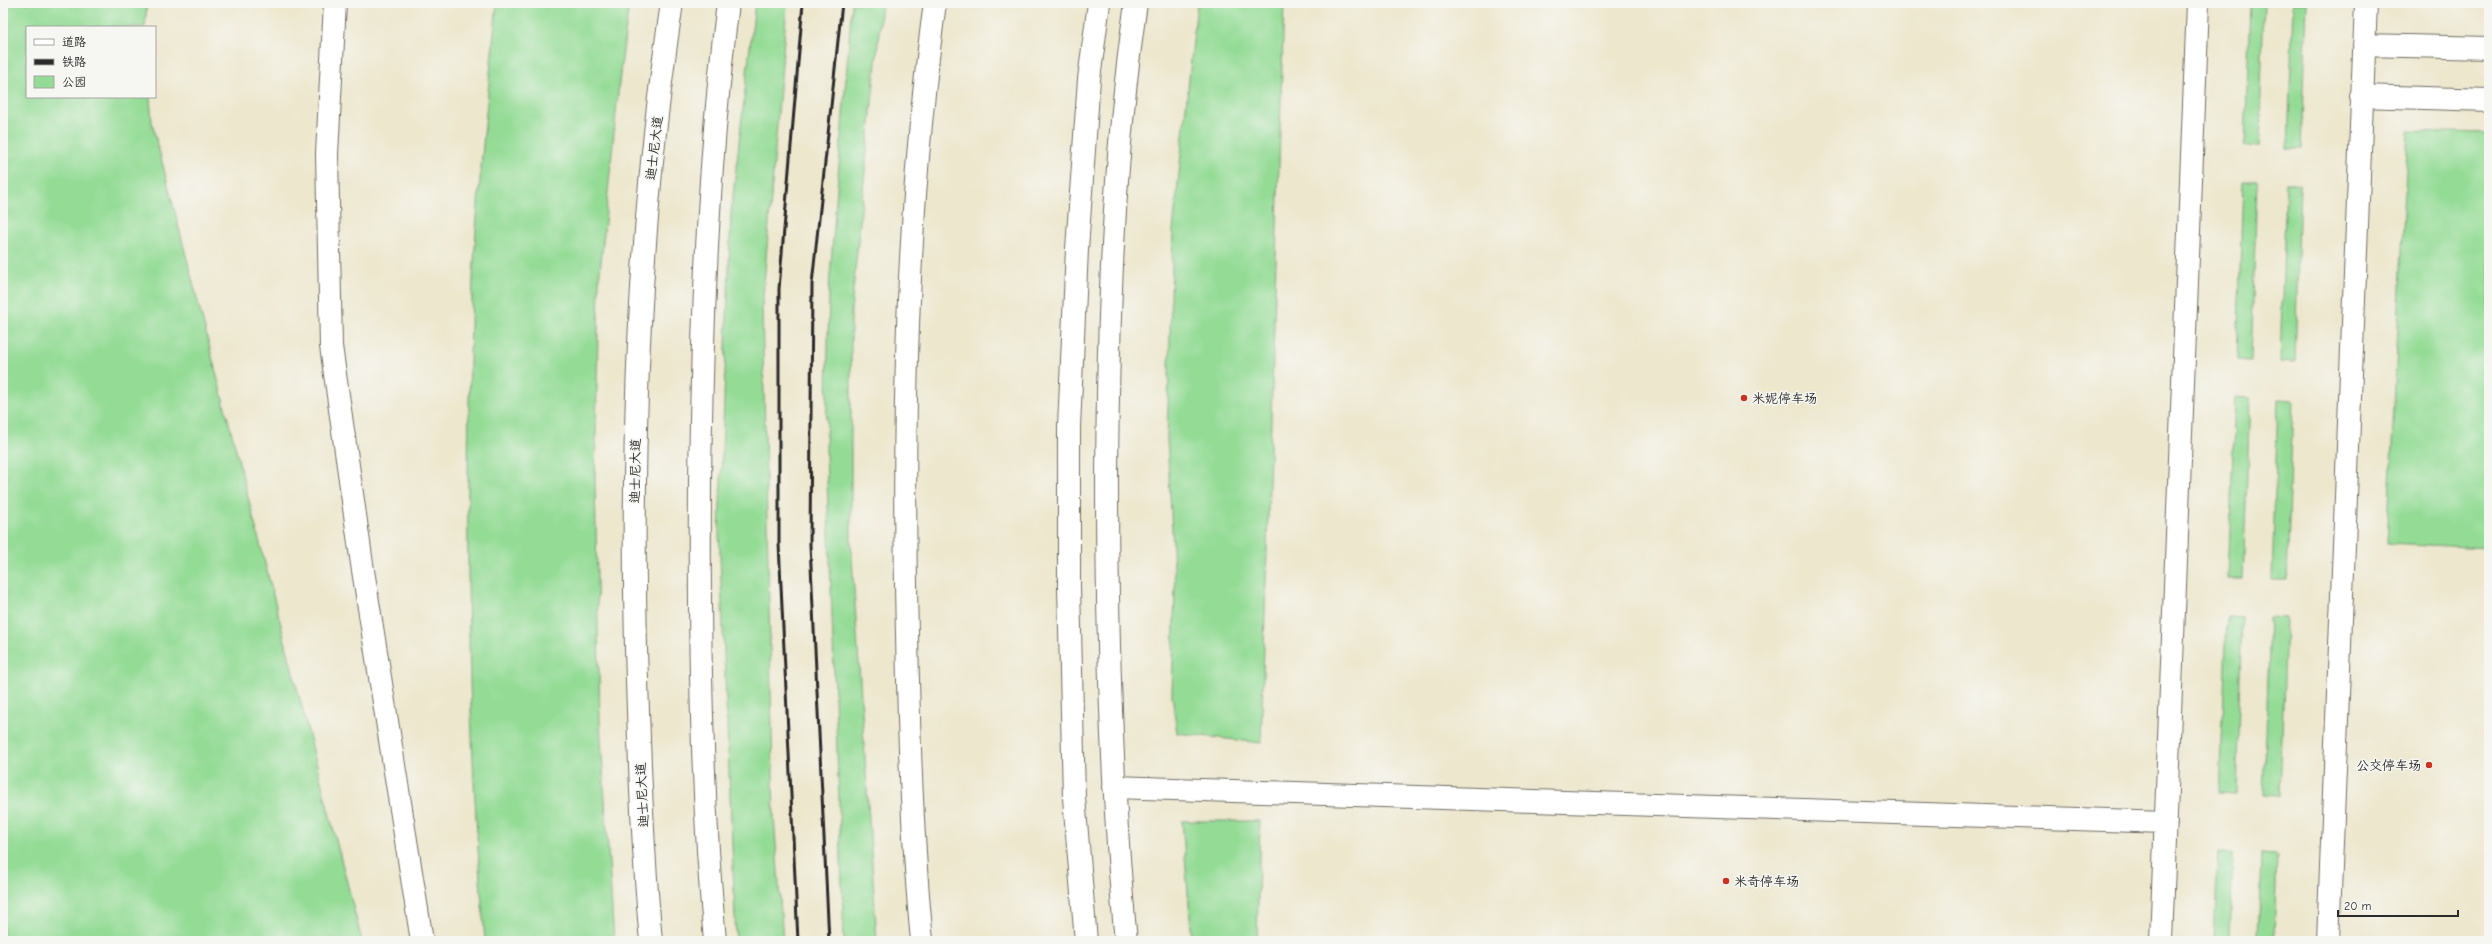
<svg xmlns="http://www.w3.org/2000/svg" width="2492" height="944" viewBox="0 0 2492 944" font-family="'Comic Neue','LXGW WenKai TC',sans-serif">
	<rect width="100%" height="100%" fill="#f6f6f2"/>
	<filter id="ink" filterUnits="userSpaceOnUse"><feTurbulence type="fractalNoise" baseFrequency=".025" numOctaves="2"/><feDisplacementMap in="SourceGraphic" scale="8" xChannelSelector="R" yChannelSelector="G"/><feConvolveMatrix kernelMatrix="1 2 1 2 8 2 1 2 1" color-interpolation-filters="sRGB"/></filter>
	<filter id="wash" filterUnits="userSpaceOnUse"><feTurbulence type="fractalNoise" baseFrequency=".012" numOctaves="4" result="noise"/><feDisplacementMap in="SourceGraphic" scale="16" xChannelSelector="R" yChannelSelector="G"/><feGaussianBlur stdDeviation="0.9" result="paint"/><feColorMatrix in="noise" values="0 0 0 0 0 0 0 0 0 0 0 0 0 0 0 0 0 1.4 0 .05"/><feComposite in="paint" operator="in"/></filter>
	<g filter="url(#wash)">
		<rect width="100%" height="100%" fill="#ede7ce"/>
		<path fill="#94db96" stroke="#608360" d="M3,3H147L145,27H27V97H150L152,123L362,941H3Z
			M497,3H629L619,83L599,281L595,481L600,722L614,941H485C468,748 465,554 470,361C472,241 485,122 497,3Z
			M755,3H787L762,308L774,816L783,941H736L719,532L731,213Z
			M852,3H882L851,311V543L877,941H844L826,453L829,288Z
			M1197,3H1284L1261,743L1177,733L1172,695L1175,586L1167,439L1173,230Z
			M2250,3H2264L2259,147L2245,146Z
			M2293,3H2307L2302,149H2288Z
			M2408,131L2489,133V548L2387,543Z
			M2243,181H2257L2251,361L2237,360Z
			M2286,183H2300L2295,363L2280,362Z
			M2235,397L2250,398L2243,579H2228Z
			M2278,399L2293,400L2287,580H2272Z
			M2227,616L2242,617L2236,794L2220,793Z
			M2270,617L2286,618L2280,796L2264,795Z
			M1182,821H1260L1257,941H1192Z
			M2218,853H2233L2230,941H2214Z
			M2261,854L2277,855L2274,941H2258Z"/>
	</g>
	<g filter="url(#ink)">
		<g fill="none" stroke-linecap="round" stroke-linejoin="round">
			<g stroke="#6f6d64" stroke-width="24">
				<path id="lane" d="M2364,45L2489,48
					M2361,96L2489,100
					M1114,787L2166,822
					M1086,941L1074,798L1069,586V427L1077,249L1089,79L1099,3
					M1126,941C1111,788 1107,633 1107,479C1108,320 1113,160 1136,3
					M2161,941L2198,3
					M2328,941L2366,3"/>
			</g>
			<g stroke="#6f6d64" stroke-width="24">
				<path id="street" d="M335,3L327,154L331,346L362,564L422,941"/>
			</g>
			<g stroke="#6f6d64" stroke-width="24">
				<path id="highway" d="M651,941C642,844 639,746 636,648C631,433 639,216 672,3
					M715,941C701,789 699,636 700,483C702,323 708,162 728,3
					M922,941C912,839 909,737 907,634C902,424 906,212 935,3"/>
			</g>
			<use href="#lane" stroke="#fff" stroke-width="22"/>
			<use href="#street" stroke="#fff" stroke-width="22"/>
			<use href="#highway" stroke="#fff" stroke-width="22"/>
			<path stroke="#2b2b2b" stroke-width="3" d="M798,941L779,544V289L803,3
				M829,941L810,545L812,284L842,3"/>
		</g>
	</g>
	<g fill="#c8321e" stroke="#f6f6f2" stroke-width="1.5">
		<circle cx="1744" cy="398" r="4"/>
		<circle cx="2429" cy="765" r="4"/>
		<circle cx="1726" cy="881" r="4"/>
	</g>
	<g text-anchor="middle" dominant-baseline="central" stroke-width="3" stroke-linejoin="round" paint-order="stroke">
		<g font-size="13" fill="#2b2b2b" stroke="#f6f6f2">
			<text transform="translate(654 148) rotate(-83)">迪士尼大道</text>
			<text transform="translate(635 471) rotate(-89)">迪士尼大道</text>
			<text transform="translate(642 795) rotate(-93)">迪士尼大道</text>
		</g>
		<g font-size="13" fill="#2b2b2b" stroke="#f6f6f2" text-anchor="start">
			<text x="1752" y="398">米妮停车场</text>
			<text x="2421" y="765" text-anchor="end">公交停车场</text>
			<text x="1734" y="881">米奇停车场</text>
		</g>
	</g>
	<rect width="2492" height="944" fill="none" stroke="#f6f6f2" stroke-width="16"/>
	<rect x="26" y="26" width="130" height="72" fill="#f6f6f2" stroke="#a5a5a2"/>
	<rect x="34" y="39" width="20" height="6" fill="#ffffff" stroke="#a5a5a2"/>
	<text x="62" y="46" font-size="12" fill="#2b2b2b">道路</text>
	<rect x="34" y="59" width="20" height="6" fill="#2b2b2b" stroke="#a5a5a2"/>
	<text x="62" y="66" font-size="12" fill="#2b2b2b">铁路</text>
	<rect x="34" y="76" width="20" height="12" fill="#94db96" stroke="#a5a5a2"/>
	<text x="62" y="86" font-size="12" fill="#2b2b2b">公园</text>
	<path d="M2338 910v6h120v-6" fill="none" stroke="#2b2b2b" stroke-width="2"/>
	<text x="2344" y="910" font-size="12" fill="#2b2b2b" stroke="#f6f6f2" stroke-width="3" paint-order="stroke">20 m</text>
</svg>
